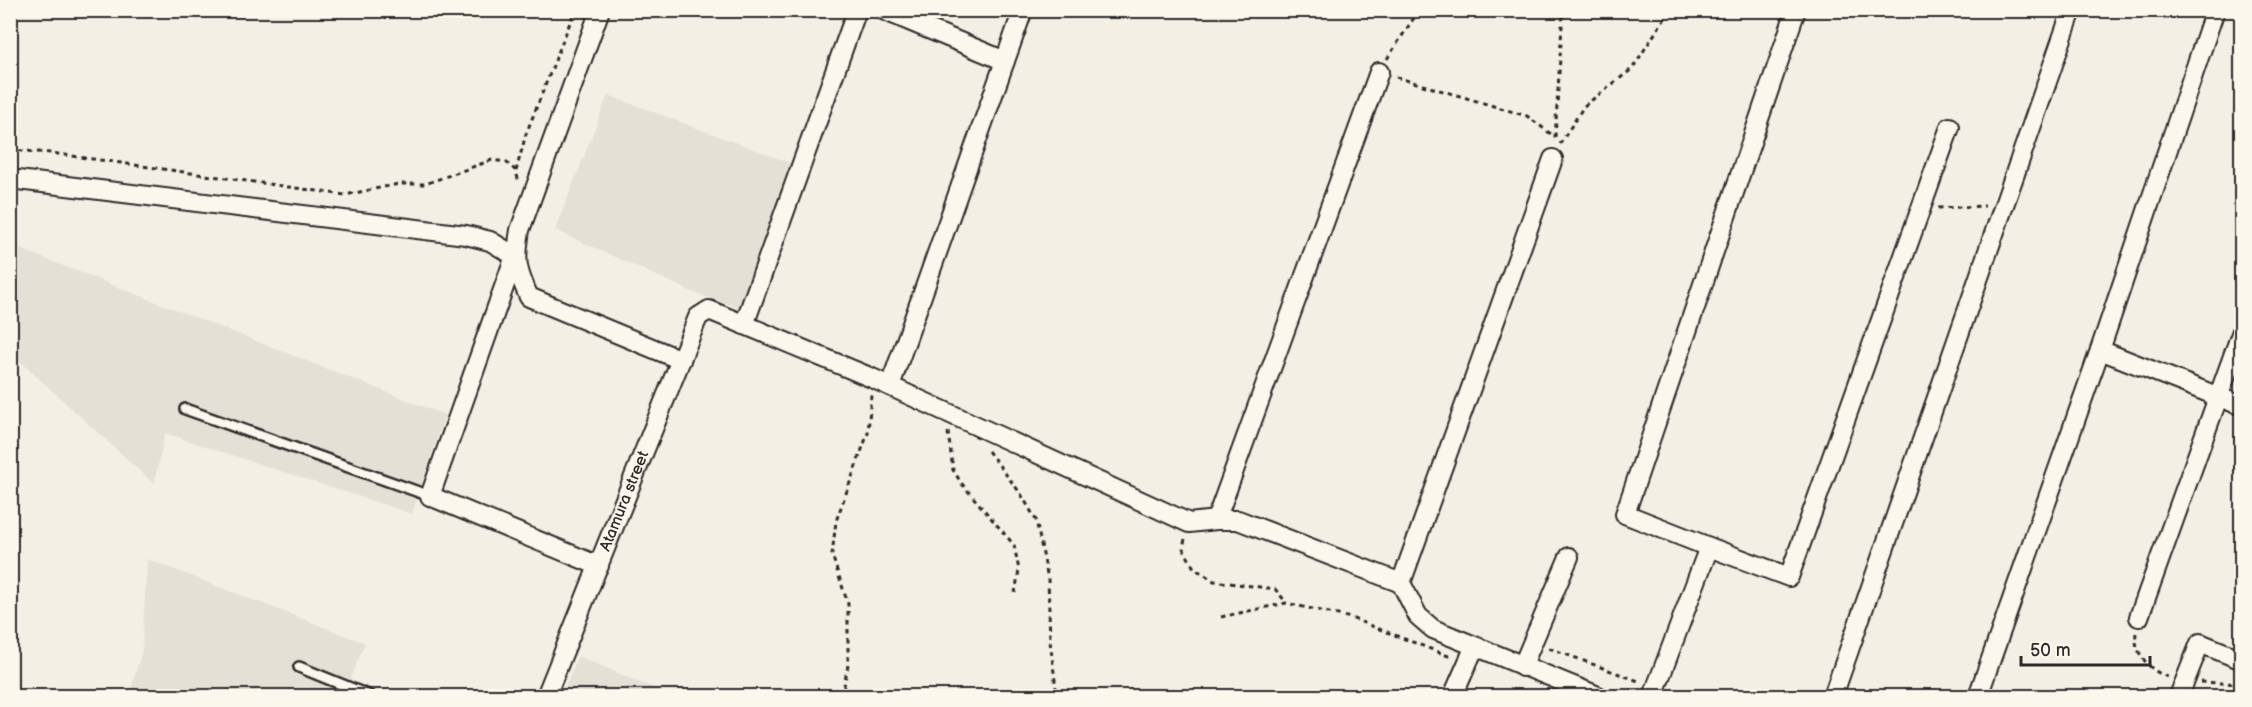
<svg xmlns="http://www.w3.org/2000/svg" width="2252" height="707" viewBox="0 0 2252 707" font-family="'Balsamiq Sans',sans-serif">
	<rect width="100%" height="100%" fill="#f3efe4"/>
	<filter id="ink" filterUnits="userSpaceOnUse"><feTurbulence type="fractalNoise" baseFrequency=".0167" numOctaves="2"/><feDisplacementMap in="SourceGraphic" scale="12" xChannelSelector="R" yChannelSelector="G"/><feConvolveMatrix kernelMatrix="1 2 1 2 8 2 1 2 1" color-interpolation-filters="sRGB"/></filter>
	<g filter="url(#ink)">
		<path fill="#e4e0d6" d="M608,95L793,164L739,308L697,294L555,230Z
			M10,245L445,415L412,514L165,433L154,484L11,353Z
			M147,559L365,643L344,696H129L142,650Z
			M578,656L672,696H561Z"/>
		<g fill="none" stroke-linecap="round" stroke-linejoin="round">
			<g stroke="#2b2b2b" stroke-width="14">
				<path id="lane" d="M185,409L430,496
					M299,667L370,696"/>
			</g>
			<g stroke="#2b2b2b" stroke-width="22">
				<g id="street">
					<path d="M600,10L520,230C515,261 516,269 529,297L681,360"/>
					<path d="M883,10L1005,61"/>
					<path d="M10,179L466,235L490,241L515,256L430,496L599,566"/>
					<path d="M744,325L857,10"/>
					<path d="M2100,350L2242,406"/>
					<path d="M890,386L1023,10"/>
					<path d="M1216,520L1379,72"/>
					<path d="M1709,547L1789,577L1950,127"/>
					<path d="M1401,583L1553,159"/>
					<path d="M2139,617L2242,331"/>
					<path d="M1522,667L1569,557"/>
					<path id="s1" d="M546,696L698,317L709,310L872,378L1189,523L1216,520H1238L1401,583L1418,616L1433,629L1598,696"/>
					<path d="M1453,696L1474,648"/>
					<path d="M1653,696L1709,547L1625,514L1796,10"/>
					<path d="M1833,696L2072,10"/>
					<path d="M1978,696L2100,350L2215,10"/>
					<path d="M2179,696L2200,643L2242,660"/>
				</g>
			</g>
			<path stroke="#2b2b2b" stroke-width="3" stroke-dasharray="4.5 4.5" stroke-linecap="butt" d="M1387,59L1419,10
				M1396,77L1527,116L1555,137
				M1555,137L1563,10
				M1560,144L1584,106L1632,69L1670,10
				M10,150L51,153L345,195L399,184H425L492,160L506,162L516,171L519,183
				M516,171L526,134L575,10
				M1938,208L1985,206
				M948,432L953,470L962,484L1014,545L1019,570L1015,593
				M988,451L1021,494L1036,520L1048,579L1050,641L1057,696
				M1185,539L1183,548L1194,568L1214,581L1275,589L1286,602
				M1221,617L1286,603L1351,618L1451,657
				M2136,633C2133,653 2151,672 2168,677
				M1549,648L1641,682
				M2201,682L2242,684
				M842,696L848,665V604L832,555L836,521L868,433L871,395"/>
			<use href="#lane" stroke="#fbf7ec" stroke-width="9"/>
			<use href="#street" stroke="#fbf7ec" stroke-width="18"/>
		</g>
	</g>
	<g text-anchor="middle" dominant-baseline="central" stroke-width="5" stroke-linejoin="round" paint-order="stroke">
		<g font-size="16" fill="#2b2b2b" stroke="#fbf7ec">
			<text stroke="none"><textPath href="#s1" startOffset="210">Atamura street</textPath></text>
		</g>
	</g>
	<rect width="2252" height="707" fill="none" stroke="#fbf7ec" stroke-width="36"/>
	<rect x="18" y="18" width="2216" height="671" fill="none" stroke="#2b2b2b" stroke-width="2" filter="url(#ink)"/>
	<path d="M2021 656v9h129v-9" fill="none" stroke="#2b2b2b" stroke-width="3"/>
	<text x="2030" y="656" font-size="18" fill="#2b2b2b" stroke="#fbf7ec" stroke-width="4.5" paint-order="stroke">50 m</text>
</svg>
